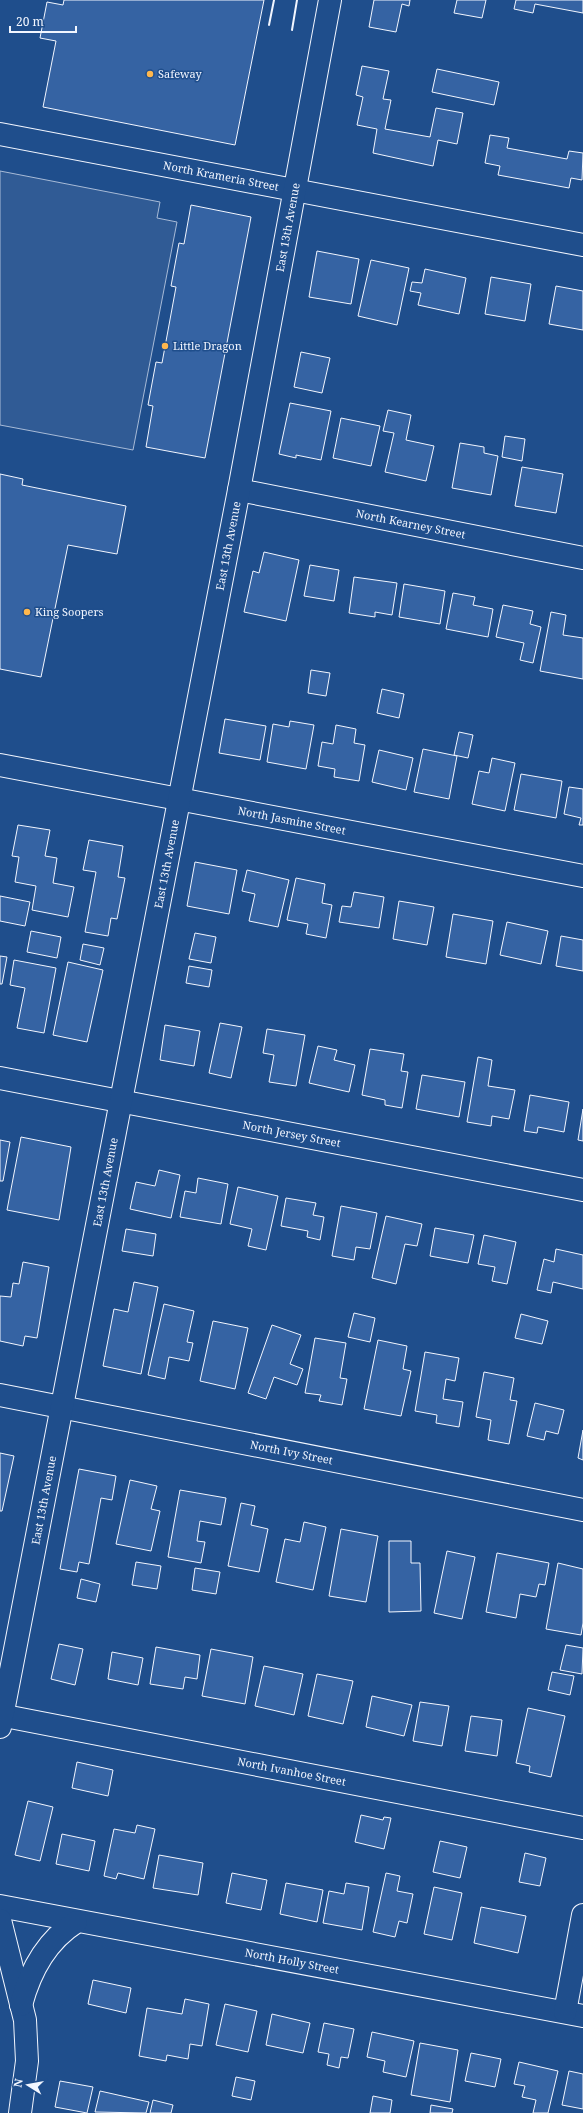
<svg xmlns="http://www.w3.org/2000/svg" width="583" height="2113" viewBox="0 0 583 2113" font-family="'Noto Serif',serif">
<style>
.built{fill:#305b95;stroke:#a8bbd7}
.building{fill:#3563a3;stroke:#f2f6ff}
.lines{fill:none;stroke-linecap:round;stroke-linejoin:round}
.minor-casing{stroke:#f2f6ff;stroke-width:24}
.major-casing{stroke:#f2f6ff;stroke-width:24}
.minor{stroke:#1f4e8c;stroke-width:22}
.major{stroke:#1f4e8c;stroke-width:22}
.wall{stroke:#f2f6ff;stroke-width:2}
.poi-dot{fill:#ffb74d;stroke:#1f4e8c;stroke-width:1.5}
.labels{text-anchor:middle;stroke-width:3;stroke-linejoin:round;paint-order:stroke}
.poi-label{font-size:11px;fill:#f2f6ff;stroke:#1f4e8c;text-anchor:start}
.street-label{font-size:11px;fill:#f2f6ff;stroke:#1f4e8c}
</style>
<rect width="100%" height="100%" fill="#1f4e8c"/>
<polygon class="built" points="0,171 160,202 157,218 177,222 133,450 0,425"/>
<g class="building">
<polygon points="64,0 264,0 235,145 43,107 56,41 40,38 47,2 63,5"/>
<polygon points="374,0 410,0 409,6 402,4 396,32 369,27"/>
<polygon points="457,0 486,0 482,18 454,13"/>
<polygon points="516,0 583,0 583,13 535,4 533,13 514,9"/>
<polygon points="362,66 389,71 383,99 391,100 385,129 430,137 436,108 463,113 457,144 438,140 433,166 373,153 377,129 357,125 363,97 356,95"/>
<polygon points="437,69 499,82 494,105 432,92"/>
<polygon points="490,135 509,138 507,148 567,159 569,151 583,153 582,180 571,178 569,188 498,175 500,166 485,163"/>
<polygon points="191,205 251,217 205,458 146,447 153,406 148,405 156,362 162,363 176,287 171,286 179,243 184,244"/>
<polygon points="317,251 359,259 351,304 309,297"/>
<polygon points="371,260 409,268 397,325 358,316"/>
<polygon points="425,269 466,278 459,314 418,305 421,293 410,291 412,282 422,283"/>
<polygon points="491,277 531,284 525,321 485,314"/>
<polygon points="556,286 583,291 583,330 549,324"/>
<polygon points="301,352 330,358 322,393 294,387"/>
<polygon points="290,403 331,411 321,460 296,455 296,458 279,454"/>
<polygon points="388,410 411,415 406,440 434,446 426,481 385,472 394,433 383,431"/>
<polygon points="341,418 380,426 371,466 333,458"/>
<polygon points="505,436 525,439 522,461 502,457"/>
<polygon points="460,443 484,447 484,453 498,456 491,495 452,488"/>
<polygon points="522,467 563,474 556,513 515,506"/>
<polygon points="0,474 23,479 22,485 126,506 117,554 68,545 41,677 0,669"/>
<polygon points="264,552 299,560 286,621 244,612 253,571 259,573"/>
<polygon points="310,565 339,570 334,601 304,596"/>
<polygon points="354,577 397,583 392,615 375,612 375,617 349,613"/>
<polygon points="404,584 445,591 440,624 399,617"/>
<polygon points="453,593 475,597 473,605 493,609 488,637 446,629"/>
<polygon points="503,605 533,611 530,624 541,627 533,663 520,660 524,643 496,637"/>
<polygon points="551,612 566,615 563,635 583,638 583,679 540,671"/>
<polygon points="311,670 330,673 326,696 308,693"/>
<polygon points="382,689 404,694 399,718 377,713"/>
<polygon points="225,719 266,726 260,760 219,753"/>
<polygon points="290,721 314,725 306,769 267,762 273,724 289,727"/>
<polygon points="336,725 356,729 354,743 365,745 359,781 334,777 335,769 318,766 322,742 333,744"/>
<polygon points="459,732 473,735 468,758 454,755"/>
<polygon points="423,749 457,756 449,799 414,792"/>
<polygon points="379,750 413,758 406,790 372,782"/>
<polygon points="492,758 515,763 505,811 472,804 479,771 489,773"/>
<polygon points="521,774 562,781 556,818 514,810"/>
<polygon points="569,787 583,789 583,825 579,825 581,818 564,814"/>
<polygon points="18,825 50,830 45,856 57,858 53,883 74,887 68,917 32,910 36,886 15,882 19,857 12,856"/>
<polygon points="89,840 123,846 118,877 125,878 117,919 111,918 108,936 85,932 96,872 83,870"/>
<polygon points="195,862 237,870 229,914 187,906"/>
<polygon points="247,870 289,880 278,927 249,921 255,894 242,891"/>
<polygon points="296,878 325,884 322,903 332,905 326,938 306,934 308,924 287,920"/>
<polygon points="354,892 384,897 379,928 339,922 342,906 351,907"/>
<polygon points="0,896 30,902 25,926 0,921"/>
<polygon points="399,901 434,907 427,945 393,939"/>
<polygon points="453,914 493,921 486,964 446,957"/>
<polygon points="507,922 548,931 541,964 500,955"/>
<polygon points="31,931 61,937 57,958 27,952"/>
<polygon points="195,933 216,937 211,963 189,959"/>
<polygon points="561,936 583,940 583,971 556,966"/>
<polygon points="83,944 104,948 100,965 80,960"/>
<polygon points="0,956 7,957 2,984 0,984"/>
<polygon points="14,960 56,968 44,1033 17,1028 25,988 10,985"/>
<polygon points="68,962 103,970 87,1042 53,1035"/>
<polygon points="189,966 212,970 209,987 186,983"/>
<polygon points="220,1023 242,1027 231,1078 209,1073"/>
<polygon points="165,1025 200,1031 194,1066 160,1060"/>
<polygon points="267,1029 305,1035 296,1086 269,1082 274,1055 263,1053"/>
<polygon points="318,1046 337,1050 334,1060 355,1065 349,1092 309,1083"/>
<polygon points="370,1049 404,1054 401,1071 408,1072 402,1108 385,1105 385,1100 362,1095"/>
<polygon points="478,1057 492,1060 488,1086 515,1090 509,1119 492,1116 491,1126 467,1122"/>
<polygon points="422,1075 465,1082 459,1117 416,1109"/>
<polygon points="530,1095 569,1102 564,1132 538,1127 537,1133 524,1131"/>
<polygon points="583,1109 583,1141 578,1140"/>
<polygon points="21,1137 71,1147 59,1220 7,1210"/>
<polygon points="0,1140 10,1142 3,1181 0,1181"/>
<polygon points="159,1170 180,1175 171,1218 130,1209 136,1182 155,1186"/>
<polygon points="198,1178 228,1184 221,1224 180,1217 185,1191 196,1193"/>
<polygon points="238,1187 278,1196 266,1250 248,1246 252,1229 230,1224"/>
<polygon points="286,1198 316,1203 313,1215 324,1217 320,1240 307,1237 308,1231 281,1226"/>
<polygon points="341,1206 377,1213 370,1249 356,1247 354,1260 332,1256"/>
<polygon points="386,1216 422,1224 417,1246 405,1244 396,1284 372,1278"/>
<polygon points="435,1228 474,1235 468,1263 430,1256"/>
<polygon points="126,1229 156,1234 153,1256 122,1251"/>
<polygon points="484,1235 516,1242 507,1284 492,1281 495,1267 478,1264"/>
<polygon points="556,1249 583,1255 583,1289 553,1282 551,1293 537,1290 544,1259 554,1262"/>
<polygon points="23,1262 49,1267 37,1338 25,1336 23,1346 0,1341 0,1296 11,1297 13,1283 19,1284"/>
<polygon points="134,1282 158,1287 141,1374 103,1366 114,1309 128,1312"/>
<polygon points="164,1304 194,1311 187,1342 193,1343 189,1361 169,1357 165,1379 148,1375"/>
<polygon points="354,1313 375,1318 370,1342 348,1337"/>
<polygon points="521,1314 548,1321 542,1344 515,1338"/>
<polygon points="213,1321 248,1328 235,1389 200,1381"/>
<polygon points="272,1325 301,1335 290,1364 303,1369 297,1385 274,1377 266,1399 248,1393"/>
<polygon points="315,1338 346,1343 340,1378 347,1379 342,1405 319,1401 321,1395 305,1393"/>
<polygon points="378,1340 407,1346 403,1369 411,1371 401,1416 364,1409"/>
<polygon points="425,1352 459,1358 455,1381 446,1379 443,1399 463,1402 459,1427 436,1423 437,1415 415,1411"/>
<polygon points="484,1372 514,1378 510,1400 517,1401 509,1444 488,1440 491,1420 476,1417"/>
<polygon points="535,1403 564,1410 558,1434 546,1431 544,1440 527,1436"/>
<polygon points="583,1430 583,1460 578,1458"/>
<polygon points="0,1453 14,1456 2,1511 0,1511"/>
<polygon points="79,1469 116,1476 112,1500 101,1498 89,1564 79,1562 77,1572 60,1569"/>
<polygon points="130,1480 157,1486 151,1509 160,1511 151,1551 116,1544"/>
<polygon points="180,1490 226,1498 221,1525 200,1521 197,1541 205,1542 201,1563 168,1557"/>
<polygon points="241,1503 255,1506 251,1525 268,1529 259,1572 228,1566"/>
<polygon points="304,1522 326,1527 313,1590 276,1582 285,1539 300,1542"/>
<polygon points="341,1529 378,1536 366,1602 329,1596"/>
<polygon points="389,1541 411,1541 411,1563 420,1563 421,1611 389,1612"/>
<polygon points="447,1551 475,1557 462,1619 434,1613"/>
<polygon points="497,1553 549,1563 545,1585 539,1584 536,1597 520,1594 516,1618 486,1612"/>
<polygon points="136,1562 161,1566 157,1589 132,1585"/>
<polygon points="558,1563 583,1569 583,1623 581,1635 546,1629"/>
<polygon points="195,1568 220,1572 216,1594 192,1590"/>
<polygon points="81,1579 100,1584 96,1602 77,1598"/>
<polygon points="59,1644 83,1649 75,1685 51,1679"/>
<polygon points="566,1645 583,1648 582,1674 560,1670"/>
<polygon points="156,1647 200,1655 197,1679 185,1677 183,1689 150,1684"/>
<polygon points="211,1649 253,1657 245,1704 202,1696"/>
<polygon points="112,1652 143,1658 138,1685 108,1679"/>
<polygon points="264,1666 303,1674 294,1715 255,1706"/>
<polygon points="552,1672 574,1676 570,1695 548,1690"/>
<polygon points="317,1674 353,1681 343,1724 308,1716"/>
<polygon points="372,1696 412,1705 404,1736 366,1727"/>
<polygon points="420,1702 449,1706 442,1746 413,1741"/>
<polygon points="528,1708 565,1716 551,1777 529,1772 530,1766 516,1763"/>
<polygon points="471,1716 502,1720 497,1756 465,1751"/>
<polygon points="77,1762 113,1770 108,1796 72,1788"/>
<polygon points="28,1801 53,1807 40,1861 15,1855"/>
<polygon points="361,1815 383,1820 384,1817 391,1818 384,1849 355,1842"/>
<polygon points="137,1825 155,1829 144,1879 118,1873 116,1879 104,1876 114,1829 135,1833"/>
<polygon points="62,1834 95,1841 89,1871 56,1864"/>
<polygon points="440,1841 467,1847 460,1878 433,1872"/>
<polygon points="525,1853 546,1858 540,1886 519,1882"/>
<polygon points="159,1855 203,1863 198,1895 153,1888"/>
<polygon points="232,1873 267,1880 261,1910 226,1903"/>
<polygon points="386,1873 400,1876 397,1891 413,1894 407,1923 399,1921 395,1937 373,1932"/>
<polygon points="286,1883 323,1890 317,1922 280,1914"/>
<polygon points="346,1883 369,1887 362,1930 323,1923 329,1891 344,1894"/>
<polygon points="434,1887 462,1893 452,1940 424,1934"/>
<polygon points="481,1907 526,1916 518,1953 474,1943"/>
<polygon points="93,1980 131,1988 126,2013 88,2004"/>
<polygon points="185,1999 209,2004 202,2046 190,2044 188,2059 167,2055 166,2061 139,2056 147,2008 182,2014"/>
<polygon points="225,2004 257,2011 248,2052 216,2045"/>
<polygon points="272,2014 310,2023 303,2053 266,2045"/>
<polygon points="324,2023 354,2029 348,2058 341,2057 339,2068 327,2065 329,2054 318,2052"/>
<polygon points="372,2032 414,2041 406,2077 383,2072 385,2061 367,2057"/>
<polygon points="420,2043 458,2050 450,2102 411,2095"/>
<polygon points="471,2053 501,2059 495,2087 465,2081"/>
<polygon points="519,2062 558,2071 548,2113 533,2113 536,2100 522,2097 525,2086 514,2084"/>
<polygon points="569,2071 583,2074 583,2109 562,2105"/>
<polygon points="236,2077 255,2081 251,2100 232,2096"/>
<polygon points="60,2081 93,2087 87,2113 55,2107"/>
<polygon points="100,2091 149,2102 146,2113 95,2112"/>
<polygon points="373,2096 392,2100 390,2113 370,2113"/>
<polygon points="153,2100 173,2105 171,2113 150,2113"/>
<polygon points="431,2105 453,2109 452,2113 430,2113"/>
</g>
<g class="lines">
<g class="minor-casing">
<g id="minor">
<path id="s1" d="M0,134L583,245"/>
<path id="s2" d="M239,490L583,558"/>
<path id="s3" d="M0,765L583,876"/>
<path id="s4" d="M0,1078L583,1190"/>
<path id="s5" d="M0,1395L583,1510"/>
<path id="s6" d="M0,1715L583,1828"/>
<path id="s7" d="M0,1906L583,2016"/>
<polyline points="565,2012 583,1915"/>
</g>
</g>
<g class="major-casing">
<g id="major">
<path id="s8" d="M0,1727L239,490L330,0"/>
<polyline points="0,1920 25,2020 27,2061 20,2113"/>
<path d="M21,2005C30,1971 46,1941 76,1922"/>
</g>
</g>
<use href="#minor" class="minor"/>
<use href="#major" class="major"/>
<g class="wall">
<polyline points="269,25 274,0"/>
<polyline points="292,30 297,0"/>
</g>
</g>
<g class="poi-dot">
<circle cx="150" cy="74" r="4"/>
<circle cx="165" cy="346" r="4"/>
<circle cx="27" cy="612" r="4"/>
</g>
<g class="labels">
<g class="poi-label">
<text x="158" y="78">Safeway</text>
<text x="173" y="350">Little Dragon</text>
<text x="35" y="616">King Soopers</text>
</g>
<g class="street-label">
<text dy="4" stroke="none"><textPath href="#s1" startOffset="225">North Krameria Street</textPath></text>
<text dy="4" stroke="none"><textPath href="#s8" startOffset="1527">East 13th Avenue</textPath></text>
<text dy="4" stroke="none"><textPath href="#s2" startOffset="175">North Kearney Street</textPath></text>
<text dy="4" stroke="none"><textPath href="#s8" startOffset="1203">East 13th Avenue</textPath></text>
<text dy="4" stroke="none"><textPath href="#s3" startOffset="297">North Jasmine Street</textPath></text>
<text dy="4" stroke="none"><textPath href="#s8" startOffset="879">East 13th Avenue</textPath></text>
<text dy="4" stroke="none"><textPath href="#s4" startOffset="297">North Jersey Street</textPath></text>
<text dy="4" stroke="none"><textPath href="#s8" startOffset="555">East 13th Avenue</textPath></text>
<text dy="4" stroke="none"><textPath href="#s5" startOffset="297">North Ivy Street</textPath></text>
<text dy="4" stroke="none"><textPath href="#s8" startOffset="231">East 13th Avenue</textPath></text>
<text dy="4" stroke="none"><textPath href="#s6" startOffset="297">North Ivanhoe Street</textPath></text>
<text dy="4" stroke="none"><textPath href="#s7" startOffset="297">North Holly Street</textPath></text>
</g>
</g>
<g transform="translate(28 2085) rotate(281)" stroke="#1f4e8c" stroke-width="3" paint-order="stroke">
<path d="M0-3L7 15L0 10L-7 15Z" fill="#f2f6ff"/>
<text y="-6" font-size="11" font-weight="bold" text-anchor="middle" fill="#f2f6ff">N</text>
</g>
<path d="M10 26v6h66v-6" fill="none" stroke="#f2f6ff" stroke-width="2"/>
<text x="16" y="26" font-size="12" fill="#f2f6ff" stroke="#1f4e8c" stroke-width="3" paint-order="stroke">20 m</text>
</svg>
